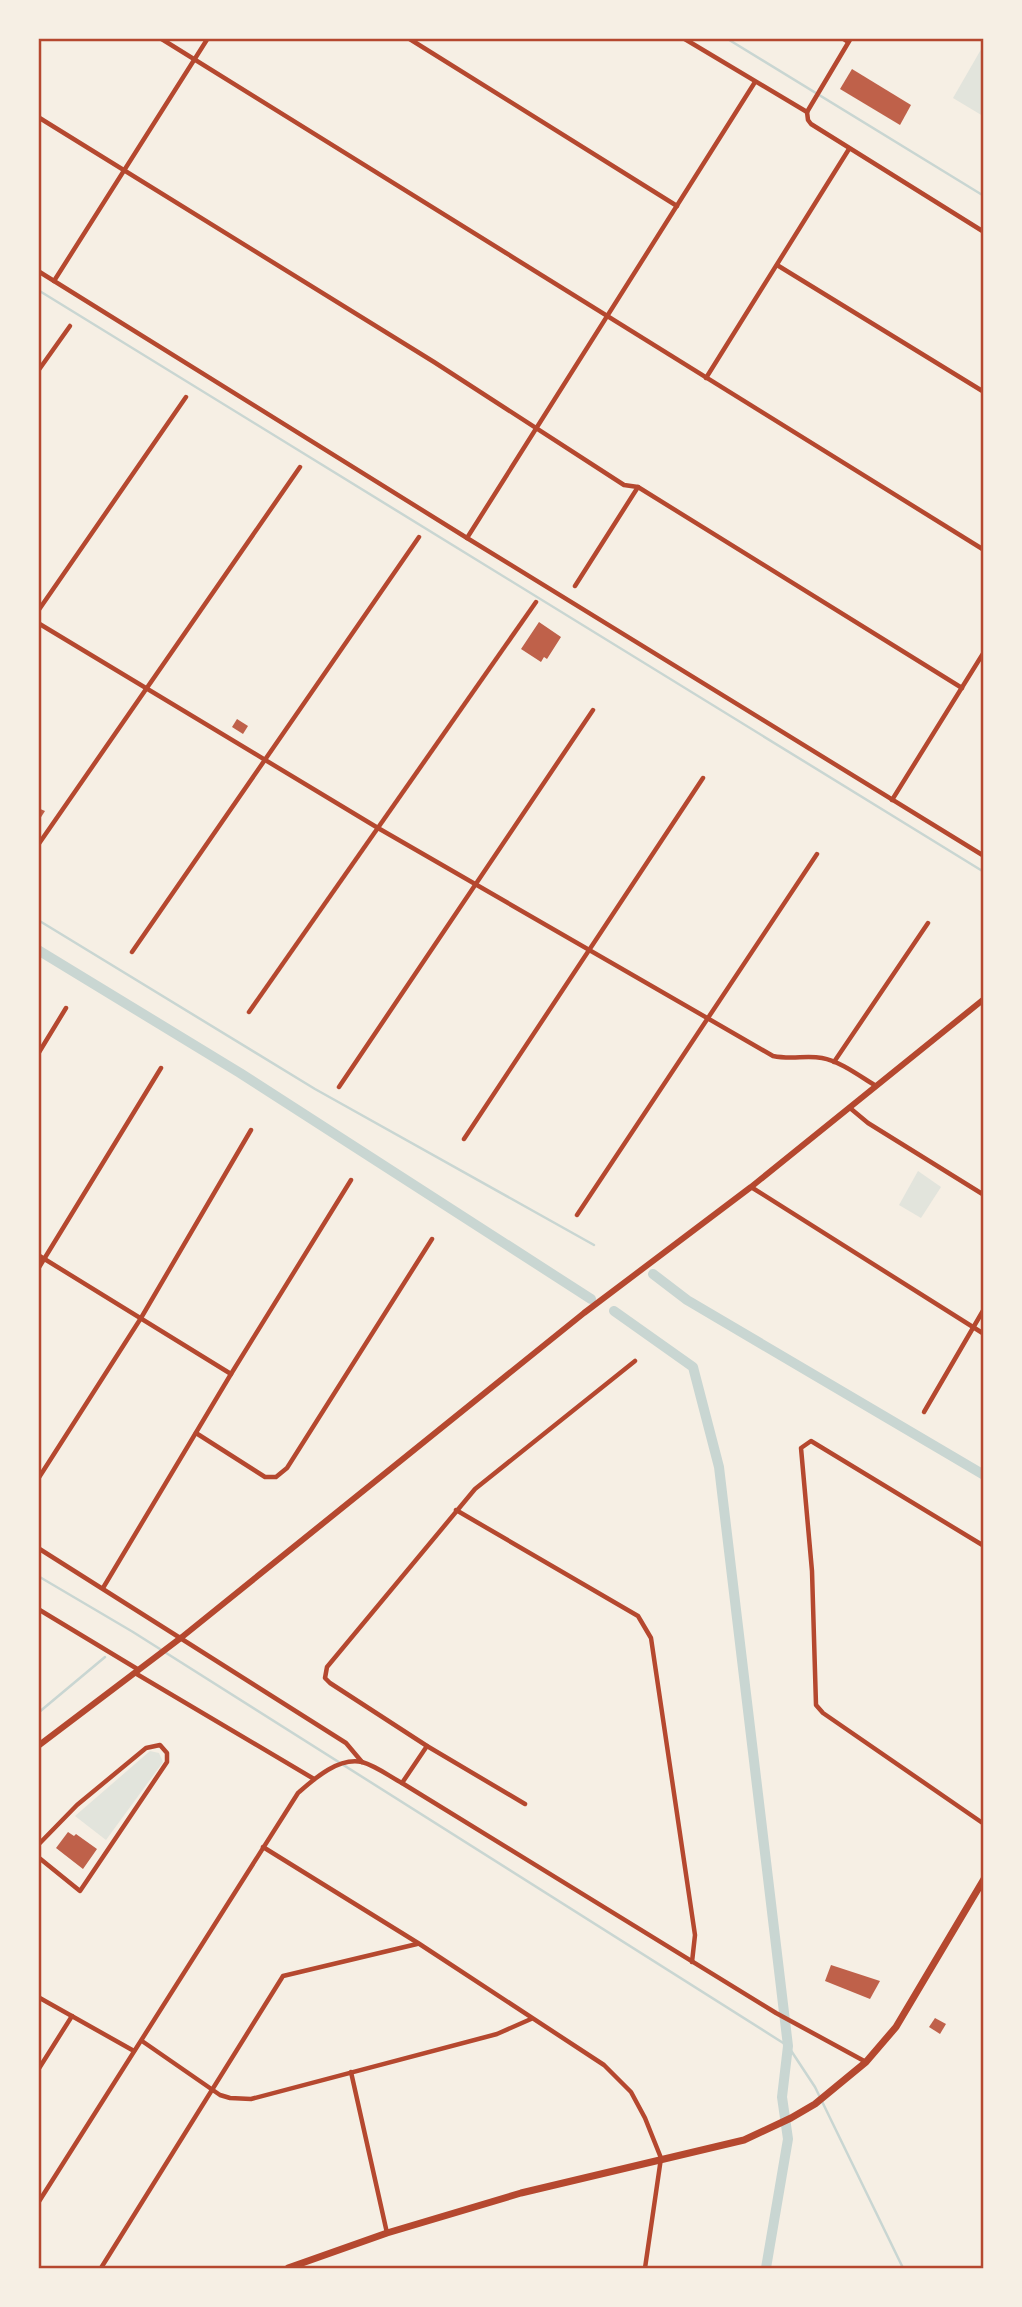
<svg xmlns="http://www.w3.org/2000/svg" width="1022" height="2307" viewBox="0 0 1022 2307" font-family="Spectral,serif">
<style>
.green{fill:#e2e4dc}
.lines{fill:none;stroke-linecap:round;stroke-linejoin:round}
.stream{stroke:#c9d6d2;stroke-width:2.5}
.canal{stroke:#c9d6d2;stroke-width:10}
.building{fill:#bf614a}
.minor{stroke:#b5482f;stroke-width:4.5}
.secondary{stroke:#b5482f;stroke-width:6}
.primary{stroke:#b5482f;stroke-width:7}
.neatline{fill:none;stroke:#b5482f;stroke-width:2.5}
</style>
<rect width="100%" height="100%" fill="#f6efe4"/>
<g class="green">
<polygon points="983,46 983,116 953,98"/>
<polygon points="918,1171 941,1187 921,1218 899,1205"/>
<polygon points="150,1751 159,1753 163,1762 106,1840 75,1816"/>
</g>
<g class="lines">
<g class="stream">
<polyline points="726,38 984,196"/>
<polyline points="38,290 984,872"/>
<polyline points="38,920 315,1089 594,1245"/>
<polyline points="38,1576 133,1632 788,2046 815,2087 903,2268"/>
<polyline points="38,1713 105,1657"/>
</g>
<g class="canal">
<polyline points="38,950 240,1073 591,1299"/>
<polyline points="653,1274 687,1300 984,1475"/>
<polyline points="614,1311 693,1367 719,1467 788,2046 782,2097 788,2139 766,2268"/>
</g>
</g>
<g class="building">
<polygon points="852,69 911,105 900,125 840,89"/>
<polygon points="539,622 561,637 547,659 544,657 541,662 521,649"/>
<polygon points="237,719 248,726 243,734 232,727"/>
<polygon points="38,808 45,811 38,822"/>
<polygon points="68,1832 74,1836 76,1834 97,1849 83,1869 56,1848"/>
<polygon points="831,1965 880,1981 870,1999 825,1981"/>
<polygon points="935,2018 946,2024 940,2034 929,2027"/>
</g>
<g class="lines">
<g class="minor">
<polyline points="160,38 984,550"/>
<polyline points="408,38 677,206"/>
<polyline points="683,38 807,112"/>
<polyline points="842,38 848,42"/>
<polyline points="807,112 808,120 811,124 984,232"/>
<polyline points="807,112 851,38"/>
<polyline points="38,117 434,362 624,485 638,487 962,688"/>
<polyline points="777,265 984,392"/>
<polyline points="38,271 467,538 984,856"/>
<polyline points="54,281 208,38"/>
<polyline points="38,371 70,326"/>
<polyline points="706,378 849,149"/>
<polyline points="467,538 755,82"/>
<polyline points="575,586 638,487"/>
<polyline points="38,611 186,397"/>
<path d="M38,623L378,828L773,1056C792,1060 805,1055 822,1058C840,1061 861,1077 876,1086"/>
<polyline points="892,800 984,652"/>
<polyline points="38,845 300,467"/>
<polyline points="132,952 419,537"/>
<polyline points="249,1012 536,602"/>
<polyline points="38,1054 66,1008"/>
<polyline points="834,1062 928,923"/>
<polyline points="339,1087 593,710"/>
<polyline points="850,1108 868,1123 984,1195"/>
<polyline points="464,1139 703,778"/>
<polyline points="751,1187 984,1334"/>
<polyline points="577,1215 817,854"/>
<polyline points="38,1255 231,1374"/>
<polyline points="38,1269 161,1068"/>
<polyline points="924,1412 984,1309"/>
<polyline points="196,1433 265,1477 276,1477 287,1468 432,1239"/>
<polyline points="38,1479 141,1318 251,1130"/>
<polyline points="456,1510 638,1616 651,1638 695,1935 692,1962"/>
<polyline points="984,1546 811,1441 801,1448 812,1571 816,1705 823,1713 984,1824"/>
<polyline points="38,1548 346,1743 362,1762"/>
<polyline points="103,1588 231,1374 351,1180"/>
<polyline points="38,1609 139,1670"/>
<polyline points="135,1673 314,1779"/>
<polyline points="427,1746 525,1804"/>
<polyline points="402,1783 427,1746 330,1683 325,1678 327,1667 475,1489 635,1361"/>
<polyline points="38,1845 77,1805 146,1748 160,1745 167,1753 167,1762 80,1891 38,1857"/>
<polyline points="263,1847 418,1943 604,2065 631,2092 645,2118 661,2158 645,2268"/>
<polyline points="38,1997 134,2051"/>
<polyline points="142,2041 220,2095 230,2098 251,2099 497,2034 531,2019"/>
<polyline points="38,2070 72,2016"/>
<polyline points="351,2072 387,2233"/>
<path d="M38,2203L298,1793C314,1779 338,1757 362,1762C376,1766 389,1776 402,1783L776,2013L866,2062"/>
<polyline points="101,2268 283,1976 417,1944"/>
</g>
<polyline class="secondary" points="38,1746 182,1637 584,1313 751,1187 984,999"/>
<polyline class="primary" points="288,2268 387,2233 521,2193 744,2140 791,2118 815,2104 866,2062 896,2027 984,1879"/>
</g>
<rect width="1022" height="2307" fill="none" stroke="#f6efe4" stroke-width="80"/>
<rect x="40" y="40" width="942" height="2227" class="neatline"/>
</svg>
